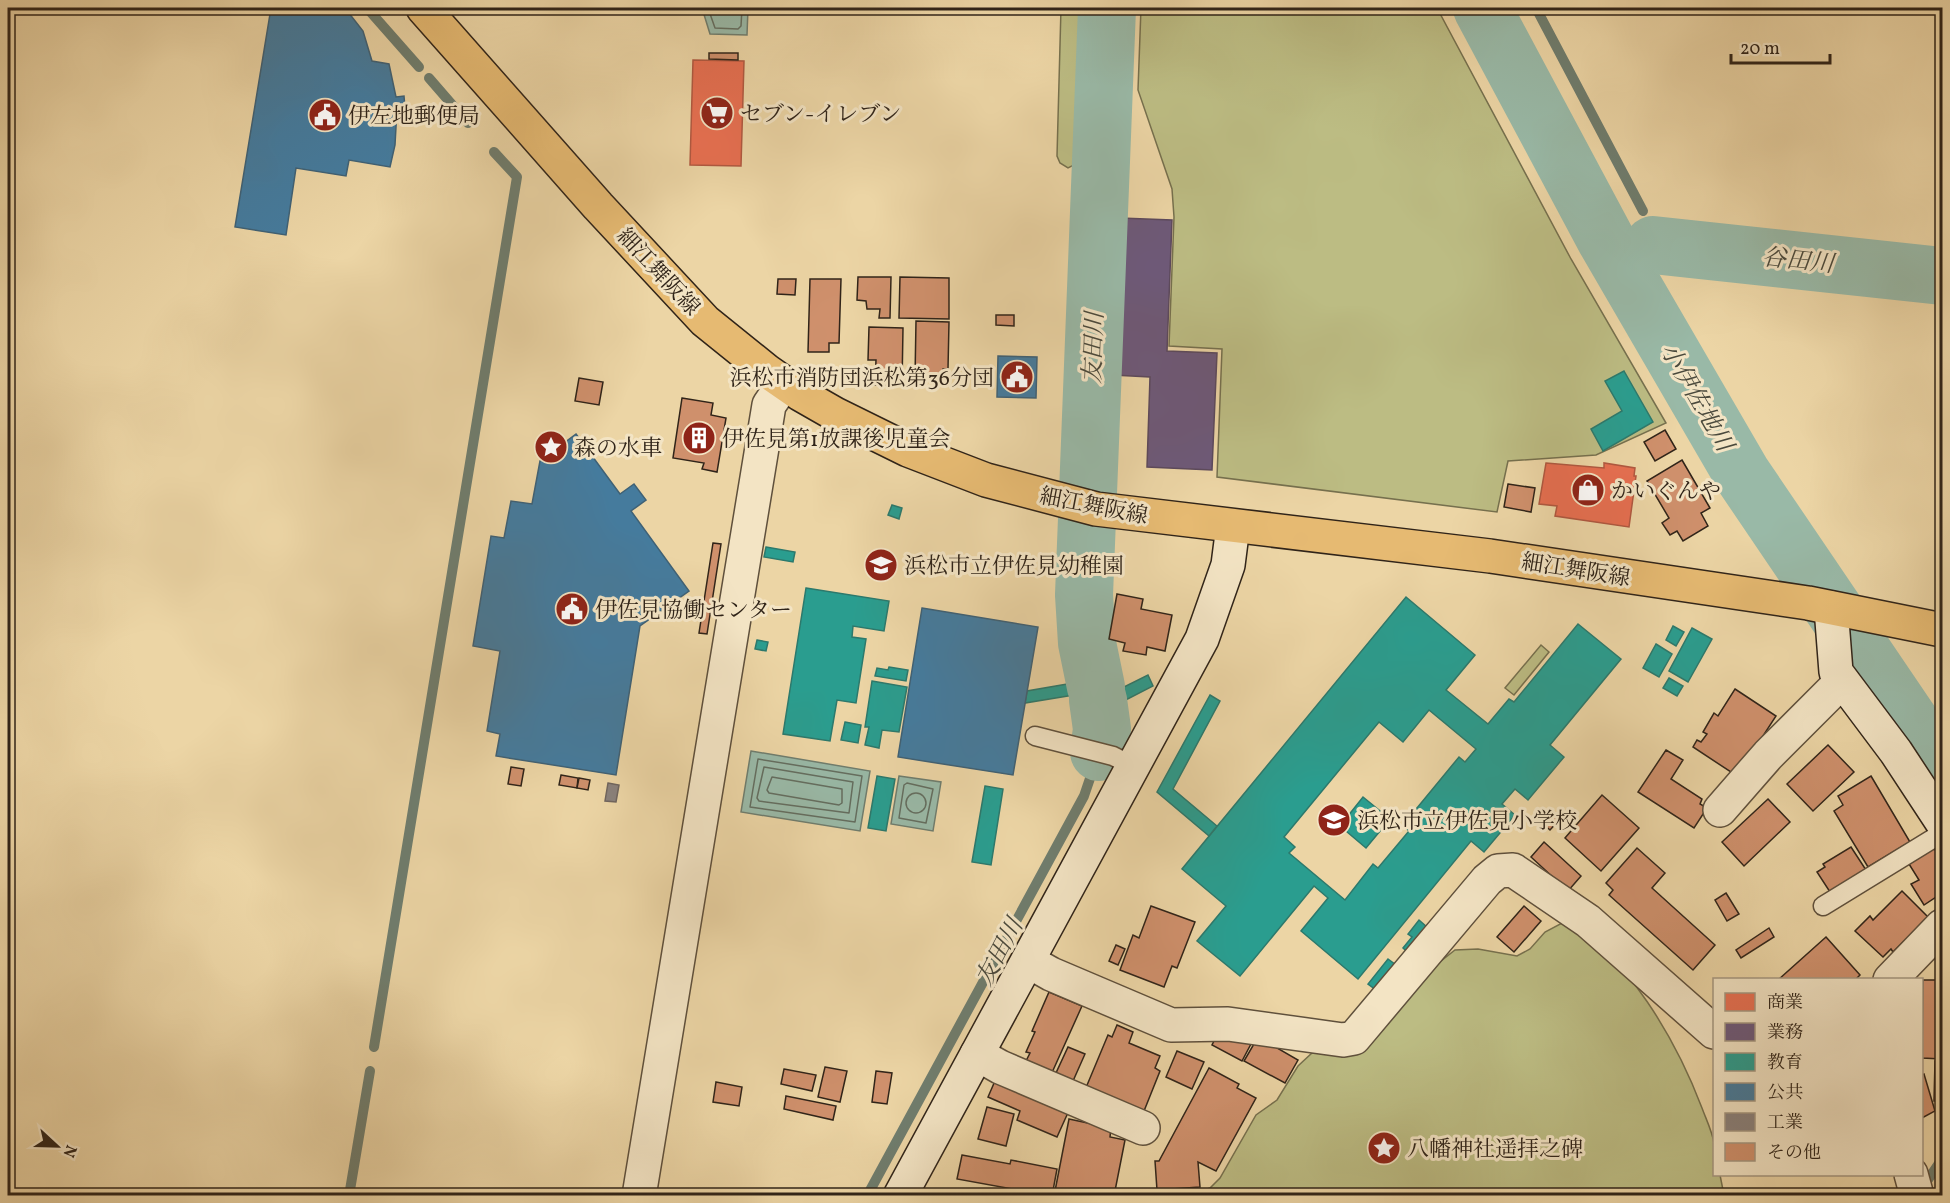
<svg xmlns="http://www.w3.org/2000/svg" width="1950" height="1203" viewBox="0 0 1950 1203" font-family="Vollkorn,'Noto Serif JP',serif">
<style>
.green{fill:#bcbc83;stroke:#76704e;stroke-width:1.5}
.water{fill:#99b9a7;stroke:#6f7d6e;stroke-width:1.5}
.shops{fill:#e76f51;stroke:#b05840;stroke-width:1.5}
.offices{fill:#6d597a;stroke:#5b495d;stroke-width:1.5}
.schools{fill:#2a9d8f;stroke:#2c796c;stroke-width:1.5;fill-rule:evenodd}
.public{fill:#457b9d;stroke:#3f6175;stroke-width:1.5}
.industry{fill:#8a817c;stroke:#6f655e;stroke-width:1.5}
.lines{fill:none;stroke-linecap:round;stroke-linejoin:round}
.shore{stroke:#646e60;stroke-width:1.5}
.stream{stroke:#6f7d6e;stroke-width:10}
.river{stroke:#99b9a7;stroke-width:58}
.building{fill:#cf906c;stroke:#302419;stroke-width:1.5}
.lane-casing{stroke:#5f503c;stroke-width:21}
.street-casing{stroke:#5f503c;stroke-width:36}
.secondary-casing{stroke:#302419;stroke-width:36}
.primary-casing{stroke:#302419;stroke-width:36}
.lane{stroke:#f3e4c4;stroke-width:18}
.street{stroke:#f3e4c4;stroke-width:33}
.secondary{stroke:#f3e4c4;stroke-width:33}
.primary{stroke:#e6ba72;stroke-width:33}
.labels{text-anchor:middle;stroke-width:6;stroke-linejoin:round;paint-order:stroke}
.poi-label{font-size:22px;fill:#302419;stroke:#f3e4c4;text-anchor:start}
.street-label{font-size:22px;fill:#302419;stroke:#f3e4c4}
.water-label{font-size:24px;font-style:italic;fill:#4a493c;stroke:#f3e4c4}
</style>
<rect width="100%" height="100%" fill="#ecd5a5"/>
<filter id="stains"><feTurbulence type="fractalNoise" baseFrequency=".00333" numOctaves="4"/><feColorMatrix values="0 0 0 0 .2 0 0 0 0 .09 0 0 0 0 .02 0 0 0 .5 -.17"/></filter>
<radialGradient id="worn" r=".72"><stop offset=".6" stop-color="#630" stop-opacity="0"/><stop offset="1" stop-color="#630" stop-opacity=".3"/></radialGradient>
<g class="green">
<polygon points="1061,8 1083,8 1080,155 1076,164 1068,168 1060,163 1057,156"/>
<polygon points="1141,8 1437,8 1571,259 1666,423 1596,455 1508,461 1497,512 1217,477 1222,349 1169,346 1174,217 1172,189 1138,90"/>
<polygon points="1541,645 1549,652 1514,695 1505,688"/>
<path d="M1562,923C1627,950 1678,1045 1702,1108C1706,1119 1712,1131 1714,1143C1716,1153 1714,1164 1714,1174L1720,1175L1724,1195L1161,1196L1195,1193L1210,1188L1220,1178L1256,1115L1277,1100L1298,1066L1312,1053L1328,1050L1455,950L1478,949L1517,956L1530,949L1545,932Z"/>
</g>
<g class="water">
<polygon points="702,8 748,8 747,35 710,34"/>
<polygon points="751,751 870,771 860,831 741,812"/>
<polygon points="899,776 941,782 933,831 891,824"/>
</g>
<g class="shops">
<polygon points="693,60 744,61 741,166 690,165"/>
<polygon points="1546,463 1604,468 1604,463 1635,468 1634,476 1636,476 1629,527 1555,516 1557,506 1539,504"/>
</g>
<polygon class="offices" points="1120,218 1172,220 1167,351 1217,353 1212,470 1147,467 1150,377 1113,375 1113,359 1119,359 1121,295 1117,295"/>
<g class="schools">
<polygon points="1624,371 1653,422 1603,451 1591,429 1622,411 1605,381"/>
<polygon points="892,505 902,508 899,519 888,515"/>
<polygon points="766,547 795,552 793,562 764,557"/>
<polygon points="806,588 889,601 884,631 853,626 852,637 866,639 856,703 837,700 830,741 783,734"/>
<path d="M1406,597L1475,655L1446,690L1488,724L1509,699L1514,702L1578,624L1621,659L1550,745L1564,757L1528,800L1515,789L1502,804L1515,815L1484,852L1471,841L1358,979L1301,931L1328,898L1314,886L1240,976L1197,941L1226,906L1182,869ZM1429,710L1476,749L1465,762L1459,757L1403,825L1409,831L1378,868L1373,864L1345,900L1289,853L1295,847L1284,837L1379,722L1403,742Z"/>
<polygon points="1673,626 1684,632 1676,646 1666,640"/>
<polygon points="1692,628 1712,639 1688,682 1669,671"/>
<polygon points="757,640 768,642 766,651 755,649"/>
<polygon points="1656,644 1672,654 1659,677 1643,668"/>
<polygon points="889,667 908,670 906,681 875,676 877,668 888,670"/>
<polygon points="1148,675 1153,686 1118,704 1074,695 1025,703 1027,691 1073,683 1116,691"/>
<polygon points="1669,678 1683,686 1677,696 1663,688"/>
<polygon points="872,681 907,687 899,732 882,730 879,748 865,745 869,727 865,727"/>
<polygon points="1210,695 1220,701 1173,789 1217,826 1209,836 1157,792"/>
<polygon points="845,722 861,725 858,743 841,740"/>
<polygon points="877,776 895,779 886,831 868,828"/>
<polygon points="985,786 1003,789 991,865 972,862"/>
<polygon points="1363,797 1390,819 1366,848 1340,826"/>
<polygon points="1419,920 1427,927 1407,952 1403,948 1412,937 1408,934"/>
<polygon points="1388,959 1396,965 1376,990 1368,984"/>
</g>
<g class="public">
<polygon points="271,8 345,8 363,31 372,61 389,64 396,97 404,96 405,108 397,109 395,145 390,167 349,160 346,176 296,168 286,235 235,227"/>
<polygon points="998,356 1037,357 1036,398 997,397"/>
<polygon points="576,434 620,494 634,484 646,500 631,511 689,591 640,626 616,775 496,756 500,734 487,731 500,651 473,646 491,536 504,538 511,501 532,504 540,461"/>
<polygon points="922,608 1038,627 1013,775 898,757"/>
</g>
<polygon class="industry" points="608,783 619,785 616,802 605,801"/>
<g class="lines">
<g class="shore">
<polyline points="708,8 715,28 738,29 741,26 742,8"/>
<polygon points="758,759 862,776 855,822 750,807"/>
<polygon points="764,767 853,782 849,813 759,801 757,798"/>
<polygon points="772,777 842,789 842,803 839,805 769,793 767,790"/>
<polygon points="907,783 933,789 926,823 899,818 904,785"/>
<circle cx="916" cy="803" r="10"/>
</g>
<g class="stream">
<polyline points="367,8 419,67"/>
<polyline points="1536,8 1643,211"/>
<polyline points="429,78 468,123"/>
<polyline points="374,1047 517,177 494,152"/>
<polyline points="1926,1189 1925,1184 1942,1159"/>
<polyline points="349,1196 370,1071"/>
<polyline points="867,1196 1084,796 1099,752"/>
</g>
<g class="river">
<polyline points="1482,8 1606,240 1742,474 1942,769"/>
<polyline points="1653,245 1942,276"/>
<polyline points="1096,687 1087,643 1084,595 1107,8"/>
<polyline points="1098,700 1102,729 1099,752"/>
</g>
</g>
<g class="building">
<polygon points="709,53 738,53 738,60 709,59"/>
<polygon points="858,277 891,277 890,318 879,318 880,309 867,309 866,301 857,300"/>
<polygon points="900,277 949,278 949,319 899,318"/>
<polygon points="778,279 796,279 795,295 777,294"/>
<polygon points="810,279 841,279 839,343 829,343 829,352 808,352"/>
<polygon points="996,315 1014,315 1014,326 996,325"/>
<polygon points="916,321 949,322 948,369 943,369 942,378 915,378"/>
<polygon points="869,327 903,328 902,385 875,385 876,360 868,360"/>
<polygon points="579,378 603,382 599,405 575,401"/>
<polygon points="682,398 713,403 711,415 726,418 717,472 702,469 704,463 673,458"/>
<polygon points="1665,430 1676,449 1655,461 1644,442"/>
<polygon points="1682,460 1710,508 1701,513 1708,526 1683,541 1677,531 1670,535 1662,523 1669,518 1647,481"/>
<polygon points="1508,484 1535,488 1531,512 1504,507"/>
<polygon points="713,543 721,544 707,634 699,633"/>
<polygon points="1117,594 1143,599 1141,609 1172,615 1165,651 1147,647 1146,655 1123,651 1125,643 1109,639"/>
<polygon points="1735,689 1776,716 1737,776 1693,747 1697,740 1701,742 1707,734 1703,732 1714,713 1718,716"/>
<polygon points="1828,745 1854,772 1813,811 1787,784"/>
<polygon points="1666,750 1683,760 1671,779 1702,799 1700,804 1707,808 1694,828 1638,792"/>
<polygon points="511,767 524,769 521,786 508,784"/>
<polygon points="561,775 578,778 577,788 559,785"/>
<polygon points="1871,776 1910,842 1868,867 1834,811 1843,805 1838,796"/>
<polygon points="579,778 590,780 588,790 577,788"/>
<polygon points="1602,795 1639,828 1601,871 1565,838"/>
<polygon points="1768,799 1790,822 1744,866 1722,842"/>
<polygon points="1550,810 1560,819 1550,830 1540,821"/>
<polygon points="1544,842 1581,876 1568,891 1531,857"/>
<polygon points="1851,847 1866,870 1830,892 1817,872 1825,867 1823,864"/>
<polygon points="1637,848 1665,873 1652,888 1715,945 1693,970 1609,895 1613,890 1606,883"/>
<polygon points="1934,848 1942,862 1942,893 1924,905 1911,884 1919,880 1909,864"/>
<polygon points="1902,891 1928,917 1893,952 1891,949 1883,957 1855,931 1870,916 1873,920"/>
<polygon points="1726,893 1739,914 1727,921 1715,900"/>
<polygon points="1151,906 1195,922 1177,968 1172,966 1164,987 1120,970 1133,935 1139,938"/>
<polygon points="1524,906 1541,921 1514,952 1497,937"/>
<polygon points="1769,928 1774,937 1741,958 1736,950"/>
<polygon points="1826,937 1860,975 1855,980 1778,980"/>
<polygon points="1116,945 1125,949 1118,965 1109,961"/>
<polygon points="1923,980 1942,980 1942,1059 1922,1058"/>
<polygon points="1049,992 1082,1006 1050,1077 1024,1065 1030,1053 1026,1052 1035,1032 1032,1031"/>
<polygon points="1117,1025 1133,1032 1129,1043 1160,1056 1155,1068 1160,1071 1144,1111 1085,1090 1108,1035 1112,1037"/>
<polygon points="1218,1033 1252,1042 1242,1061 1212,1045"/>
<polygon points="1258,1037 1298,1060 1285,1083 1244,1061"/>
<polygon points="1068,1047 1085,1054 1073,1081 1056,1073"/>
<polygon points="1177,1051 1204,1062 1192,1089 1166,1077"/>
<polygon points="1935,1061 1942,1061 1942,1101 1934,1101"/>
<polygon points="825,1067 847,1071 840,1102 818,1097"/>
<polygon points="1209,1068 1239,1084 1237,1088 1256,1098 1216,1171 1198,1162 1200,1187 1157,1190 1155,1161 1159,1161"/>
<polygon points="784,1069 816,1075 812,1091 781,1084"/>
<polygon points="876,1071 892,1073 887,1104 872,1102"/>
<polygon points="998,1074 1071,1106 1057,1137 1017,1120 1020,1111 988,1097"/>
<polygon points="1924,1074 1935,1111 1922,1118 1922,1075"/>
<polygon points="716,1082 742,1087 739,1106 713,1102"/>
<polygon points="786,1096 836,1106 833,1120 784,1109"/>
<polygon points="987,1107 1014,1114 1006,1146 978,1139"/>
<polygon points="1069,1119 1111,1128 1110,1137 1125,1140 1114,1196 1080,1196 1055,1191"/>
<polygon points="962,1155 1010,1164 1011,1160 1057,1169 1052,1196 957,1179"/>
</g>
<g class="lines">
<g class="lane-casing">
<g id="lane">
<polyline points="1035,736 1113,756 1133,766"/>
<polyline points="1823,906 1942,833"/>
</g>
</g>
<g class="street-casing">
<g id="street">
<polyline points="1720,810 1768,755 1842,681"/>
<polyline points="1028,961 1051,974 1171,1025 1228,1024 1343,1040 1354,1038 1487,880 1498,871 1513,870 1588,921 1714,1032"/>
<polyline points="1890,980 1942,926"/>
<polyline points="977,1054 1000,1067 1143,1128"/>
<polyline points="1911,1174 1917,1196"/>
<polyline points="639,1196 769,405 784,383"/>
</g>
</g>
<g class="secondary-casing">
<g id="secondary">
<polyline points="1831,608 1836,672 1896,752 1942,822"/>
<polyline points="900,1196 1202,639 1228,565 1233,526"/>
</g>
</g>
<g class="primary-casing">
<polyline id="primary" points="423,8 598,206 705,321 767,371 800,394 835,414 908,450 986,480 1096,509 1490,556 1808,603 1942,630"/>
</g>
<use href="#lane" class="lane"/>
<use href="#street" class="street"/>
<use href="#secondary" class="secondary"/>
<use href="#primary" class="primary"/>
</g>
<defs>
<g id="supermarket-disc" transform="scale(1.725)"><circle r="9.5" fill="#8f2418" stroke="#f3e4c4"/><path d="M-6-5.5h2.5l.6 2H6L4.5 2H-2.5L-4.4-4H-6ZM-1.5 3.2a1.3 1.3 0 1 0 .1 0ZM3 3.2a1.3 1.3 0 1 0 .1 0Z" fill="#fff"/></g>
<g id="civic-disc" transform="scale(1.725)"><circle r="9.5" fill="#8f2418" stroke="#f3e4c4"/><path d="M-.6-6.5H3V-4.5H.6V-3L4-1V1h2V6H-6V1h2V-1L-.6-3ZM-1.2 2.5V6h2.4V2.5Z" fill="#fff"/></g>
<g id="building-disc" transform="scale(1.725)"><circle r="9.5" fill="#8f2418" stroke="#f3e4c4"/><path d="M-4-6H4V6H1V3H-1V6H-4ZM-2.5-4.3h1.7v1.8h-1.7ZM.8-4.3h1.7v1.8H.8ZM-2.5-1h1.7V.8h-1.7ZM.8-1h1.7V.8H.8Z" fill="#fff"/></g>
<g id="sight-disc" transform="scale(1.725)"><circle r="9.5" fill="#8f2418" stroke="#f3e4c4"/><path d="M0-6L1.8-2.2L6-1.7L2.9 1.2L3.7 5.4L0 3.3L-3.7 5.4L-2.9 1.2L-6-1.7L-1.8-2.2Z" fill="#fff"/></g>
<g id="shop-disc" transform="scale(1.725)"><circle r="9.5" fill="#8f2418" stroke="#f3e4c4"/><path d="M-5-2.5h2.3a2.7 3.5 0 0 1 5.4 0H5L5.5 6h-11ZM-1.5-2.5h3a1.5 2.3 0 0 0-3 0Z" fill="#fff"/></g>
<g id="school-disc" transform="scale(1.725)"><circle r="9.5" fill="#8f2418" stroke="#f3e4c4"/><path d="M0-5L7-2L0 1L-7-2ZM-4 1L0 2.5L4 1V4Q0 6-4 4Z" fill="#fff"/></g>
</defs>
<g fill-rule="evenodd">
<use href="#supermarket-disc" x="717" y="113"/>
<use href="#civic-disc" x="325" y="115"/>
<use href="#civic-disc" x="1017" y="377"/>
<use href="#building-disc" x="699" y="438"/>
<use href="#sight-disc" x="551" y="447"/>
<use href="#shop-disc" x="1588" y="490"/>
<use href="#school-disc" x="881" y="565"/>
<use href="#civic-disc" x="572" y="609"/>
<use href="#school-disc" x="1334" y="820"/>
<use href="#sight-disc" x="1384" y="1148"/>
</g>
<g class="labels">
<g class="poi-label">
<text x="740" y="121">セブン-イレブン</text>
<text x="348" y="123">伊左地郵便局</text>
<text x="994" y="385" text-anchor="end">浜松市消防団浜松第36分団</text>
<text x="722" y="446">伊佐見第1放課後児童会</text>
<text x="574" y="455">森の水車</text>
<text x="1611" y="498">かいぐんや</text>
<text x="904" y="573">浜松市立伊佐見幼稚園</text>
<text x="595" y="617">伊佐見協働センター</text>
<text x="1357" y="828">浜松市立伊佐見小学校</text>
<text x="1407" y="1156">八幡神社遥拝之碑</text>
</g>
<g class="street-label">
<text transform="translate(659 271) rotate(47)" y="8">細江舞阪線</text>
<text transform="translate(1094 505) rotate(11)" y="8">細江舞阪線</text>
<text transform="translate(1576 569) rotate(9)" y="8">細江舞阪線</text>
</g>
<g class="water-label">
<text transform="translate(1798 260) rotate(6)" y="8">谷田川</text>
<text transform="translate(1093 348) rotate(-88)" y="8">友田川</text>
<text transform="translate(1697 397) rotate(60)" y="8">小伊佐地川</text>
<text transform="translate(999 952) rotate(-62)" y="8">友田川</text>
</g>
</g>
<rect width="1950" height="1203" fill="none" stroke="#ecd5a5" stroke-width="30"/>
<rect x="9" y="9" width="1932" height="1185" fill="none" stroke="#302419" stroke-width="3"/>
<rect x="15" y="15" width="1920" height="1173" fill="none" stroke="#302419" stroke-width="1.5"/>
<rect x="1713" y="978" width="210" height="198" fill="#f3e4c4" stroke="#a59780" stroke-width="1.5"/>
<rect x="1725" y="993" width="30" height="18" fill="#e76f51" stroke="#a59780" stroke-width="1.5"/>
<text x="1767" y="1008" font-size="18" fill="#302419">商業</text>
<rect x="1725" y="1023" width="30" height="18" fill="#6d597a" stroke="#a59780" stroke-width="1.5"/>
<text x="1767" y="1038" font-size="18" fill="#302419">業務</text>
<rect x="1725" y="1053" width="30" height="18" fill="#2a9d8f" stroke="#a59780" stroke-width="1.5"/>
<text x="1767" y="1068" font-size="18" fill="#302419">教育</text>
<rect x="1725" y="1083" width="30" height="18" fill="#457b9d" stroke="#a59780" stroke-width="1.5"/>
<text x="1767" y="1098" font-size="18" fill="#302419">公共</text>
<rect x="1725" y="1113" width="30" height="18" fill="#8a817c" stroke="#a59780" stroke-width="1.5"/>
<text x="1767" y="1128" font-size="18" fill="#302419">工業</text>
<rect x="1725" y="1143" width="30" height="18" fill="#cf906c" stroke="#a59780" stroke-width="1.5"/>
<text x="1767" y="1158" font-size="18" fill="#302419">その他</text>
<g transform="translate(57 1146) rotate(112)" stroke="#f3e4c4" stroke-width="4.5" paint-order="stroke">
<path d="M0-4.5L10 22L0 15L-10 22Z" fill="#302419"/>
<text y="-9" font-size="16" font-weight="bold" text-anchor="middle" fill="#302419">N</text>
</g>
<path d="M1731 54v9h99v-9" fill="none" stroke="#302419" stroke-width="3"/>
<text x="1740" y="54" font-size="18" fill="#302419" stroke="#f3e4c4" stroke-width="4.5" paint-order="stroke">20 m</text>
<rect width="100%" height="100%" filter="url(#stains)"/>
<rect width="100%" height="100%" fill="url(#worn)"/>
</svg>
